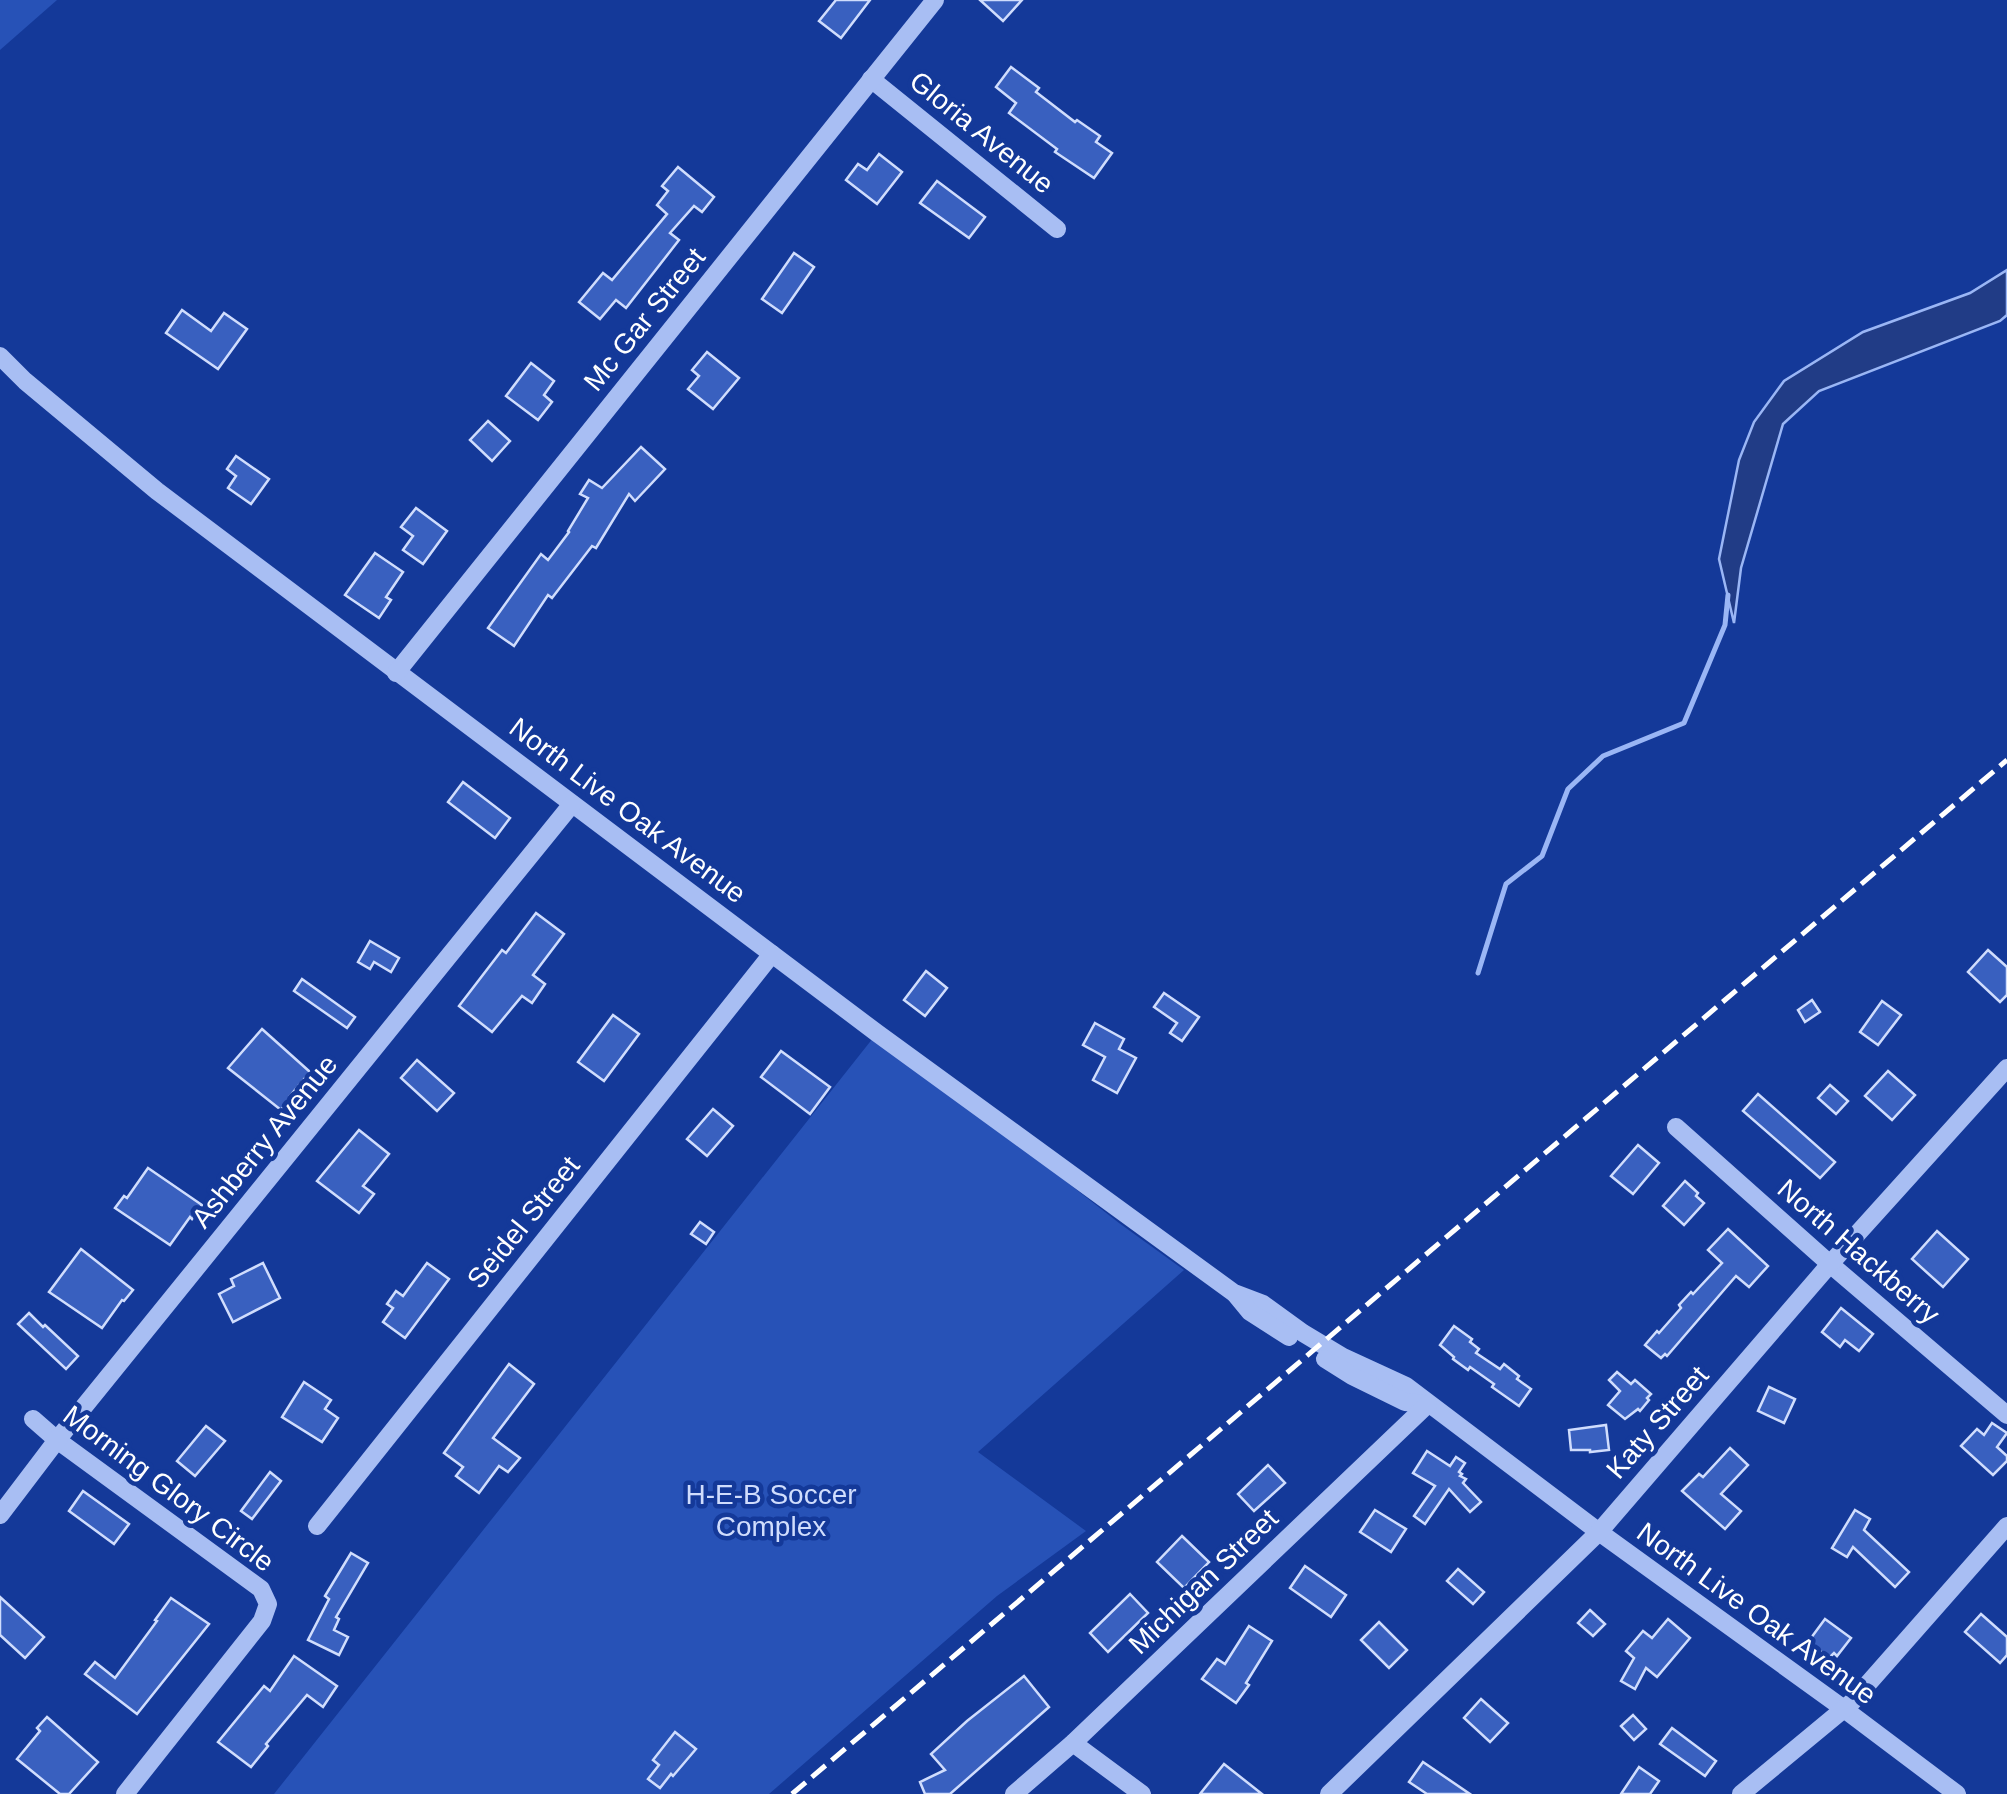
<svg xmlns="http://www.w3.org/2000/svg" width="2007" height="1794" viewBox="0 0 2007 1794" font-family="Arial,sans-serif">
<style>
.green{fill:#2752b7}
.water{fill:#213c86;stroke:#9ab6f5;stroke-width:2.5}
.lines{fill:none;stroke-linecap:round;stroke-linejoin:round}
.stream{stroke:#9ab6f5;stroke-width:5}
.building{fill:#3960bf;stroke:#d0ddfd;stroke-width:2.5}
.minor{stroke:#a8bef3;stroke-width:18}
.rail{stroke:#fff;stroke-width:5;stroke-dasharray:18 8;stroke-linecap:butt}
.labels{text-anchor:middle;stroke-width:9;stroke-linejoin:round;paint-order:stroke}
.street-label{font-size:28px;fill:#fff;stroke:#143999}
.park-label{font-size:28px;fill:#d0ddfd;stroke:#143999}
</style>
<rect width="100%" height="100%" fill="#143999"/>
<g class="green">
<polygon points="0,0 57,0 0,50"/>
<polygon points="877,1033 1119,1223 1184,1270 978,1452 1086,1531 997,1596 769,1794 274,1794"/>
</g>
<polygon class="water" points="2007,270 2007,315 2000,321 1819,391 1783,424 1741,568 1734,623 1719,559 1739,460 1754,422 1784,381 1863,332 1970,293"/>
<g class="lines">
<polyline class="stream" points="1478,973 1506,884 1542,856 1568,789 1603,756 1684,723 1725,625 1728,595"/>
</g>
<g class="building">
<polygon points="836,0 870,0 841,38 819,21"/>
<polygon points="980,0 1022,0 1003,21"/>
<polygon points="1011,67 1039,88 1036,92 1075,122 1077,120 1100,136 1096,142 1112,153 1094,178 1055,152 1057,149 1009,113 1016,103 996,87"/>
<polygon points="879,154 902,172 877,204 846,180 858,164 867,170"/>
<polygon points="678,167 714,197 702,212 694,206 670,233 679,240 626,308 616,300 600,319 579,302 603,273 612,280 667,214 657,205 668,191 662,186"/>
<polygon points="937,181 985,217 969,238 920,203"/>
<polygon points="794,253 814,267 782,313 762,299"/>
<polygon points="182,310 211,331 224,313 247,329 218,369 166,333"/>
<polygon points="707,352 739,378 713,409 688,389 699,376 692,370"/>
<polygon points="531,363 554,381 544,395 552,402 538,420 506,396"/>
<polygon points="488,421 510,441 492,461 470,440"/>
<polygon points="641,447 665,469 635,501 629,494 596,548 592,546 552,598 548,595 514,646 488,628 541,554 548,560 569,532 568,531 588,498 580,494 589,480 602,488"/>
<polygon points="236,456 269,479 251,504 228,488 236,476 227,469"/>
<polygon points="416,508 447,531 423,564 403,550 413,536 401,527"/>
<polygon points="375,553 403,572 386,597 391,600 379,618 345,595"/>
<polygon points="463,782 510,818 495,838 448,802"/>
<polygon points="536,913 564,934 533,975 545,984 532,1003 522,996 492,1032 459,1006 502,950 506,953"/>
<polygon points="370,941 399,958 391,972 374,962 370,969 358,962"/>
<polygon points="1988,950 2007,967 2007,995 2000,1002 1968,972"/>
<polygon points="926,971 947,988 925,1016 904,1000"/>
<polygon points="302,979 355,1017 347,1028 294,991"/>
<polygon points="1164,993 1199,1017 1182,1041 1170,1033 1177,1023 1154,1007"/>
<polygon points="1812,1000 1820,1012 1805,1022 1798,1010"/>
<polygon points="1882,1001 1901,1015 1878,1045 1860,1032"/>
<polygon points="613,1015 639,1034 604,1081 578,1062"/>
<polygon points="1095,1023 1124,1039 1119,1049 1136,1058 1117,1093 1093,1080 1105,1057 1083,1045"/>
<polygon points="262,1029 310,1072 290,1096 291,1097 281,1110 228,1068"/>
<polygon points="781,1051 830,1087 810,1114 761,1077"/>
<polygon points="417,1060 454,1093 437,1111 401,1078"/>
<polygon points="1888,1071 1915,1095 1892,1120 1865,1096"/>
<polygon points="1830,1085 1848,1101 1836,1114 1818,1098"/>
<polygon points="1758,1094 1835,1162 1820,1178 1743,1111"/>
<polygon points="713,1109 733,1126 707,1156 687,1139"/>
<polygon points="359,1130 389,1154 363,1186 374,1194 359,1213 317,1181"/>
<polygon points="1638,1145 1659,1163 1633,1194 1611,1176"/>
<polygon points="148,1168 202,1205 192,1219 190,1217 170,1245 115,1208 124,1196 127,1198"/>
<polygon points="1685,1181 1698,1193 1696,1196 1704,1203 1684,1225 1663,1206"/>
<polygon points="700,1222 714,1232 706,1244 691,1234"/>
<polygon points="1728,1229 1768,1266 1749,1287 1736,1276 1667,1356 1665,1354 1661,1358 1645,1345 1657,1331 1659,1333 1681,1308 1679,1305 1691,1292 1693,1294 1722,1263 1708,1250"/>
<polygon points="1937,1231 1968,1259 1943,1287 1912,1259"/>
<polygon points="81,1249 133,1290 124,1301 122,1300 102,1328 49,1292"/>
<polygon points="263,1263 280,1298 233,1322 219,1294 234,1286 231,1279"/>
<polygon points="427,1263 449,1279 405,1338 383,1322 393,1308 387,1304 396,1291 403,1296"/>
<polygon points="1841,1308 1873,1334 1859,1351 1845,1340 1840,1347 1822,1332"/>
<polygon points="29,1313 43,1327 45,1325 78,1356 66,1369 18,1324"/>
<polygon points="1454,1326 1472,1339 1470,1342 1479,1349 1476,1353 1500,1369 1504,1364 1519,1376 1517,1379 1531,1389 1519,1406 1492,1387 1494,1384 1470,1367 1468,1370 1453,1359 1454,1357 1440,1345"/>
<polygon points="509,1364 534,1384 493,1438 520,1458 508,1472 499,1466 479,1493 456,1476 463,1467 444,1453"/>
<polygon points="1617,1372 1631,1384 1635,1380 1651,1394 1647,1398 1649,1400 1640,1411 1638,1409 1625,1419 1608,1405 1620,1391 1609,1380"/>
<polygon points="304,1382 331,1400 325,1409 338,1418 322,1442 282,1417"/>
<polygon points="1769,1387 1795,1399 1784,1423 1758,1411"/>
<polygon points="1992,1423 2007,1433 1997,1447 2007,1456 2007,1461 1993,1475 1961,1446 1977,1429 1984,1435"/>
<polygon points="1606,1425 1609,1450 1590,1452 1590,1450 1571,1450 1569,1430"/>
<polygon points="206,1426 225,1441 195,1476 177,1461"/>
<polygon points="1730,1448 1748,1465 1721,1494 1741,1511 1725,1529 1682,1491 1699,1474 1703,1477"/>
<polygon points="1427,1451 1450,1466 1456,1457 1465,1463 1459,1472 1462,1474 1460,1476 1466,1479 1463,1483 1481,1502 1470,1512 1449,1489 1425,1524 1414,1516 1435,1486 1413,1473"/>
<polygon points="1268,1465 1285,1483 1254,1511 1238,1494"/>
<polygon points="270,1472 281,1481 252,1519 241,1511"/>
<polygon points="83,1491 129,1524 114,1544 69,1511"/>
<polygon points="1375,1510 1406,1529 1391,1552 1360,1532"/>
<polygon points="1855,1510 1870,1519 1864,1530 1909,1572 1895,1587 1853,1547 1847,1557 1832,1548"/>
<polygon points="1182,1536 1209,1562 1184,1588 1157,1562"/>
<polygon points="351,1553 368,1563 336,1617 339,1619 334,1630 348,1637 339,1655 308,1640 329,1599 325,1596"/>
<polygon points="1305,1566 1346,1595 1331,1617 1290,1588"/>
<polygon points="1458,1569 1484,1592 1473,1604 1447,1581"/>
<polygon points="1130,1594 1148,1613 1108,1652 1090,1633"/>
<polygon points="0,1597 44,1637 25,1658 0,1635"/>
<polygon points="171,1598 209,1624 137,1714 85,1674 95,1662 115,1678 157,1621 155,1620"/>
<polygon points="1590,1610 1605,1624 1593,1636 1578,1623"/>
<polygon points="1981,1614 2007,1637 2007,1655 2000,1663 1965,1632"/>
<polygon points="1668,1619 1690,1638 1657,1677 1646,1668 1635,1689 1621,1681 1634,1658 1626,1651 1643,1631 1652,1638"/>
<polygon points="1825,1619 1851,1638 1837,1656 1834,1653 1829,1658 1808,1642"/>
<polygon points="1379,1622 1407,1650 1389,1668 1361,1640"/>
<polygon points="1249,1626 1272,1641 1246,1683 1249,1685 1236,1703 1202,1679 1217,1659 1225,1664"/>
<polygon points="294,1656 337,1686 323,1707 307,1695 266,1744 268,1746 251,1767 218,1742 264,1686 270,1691"/>
<polygon points="1024,1676 1049,1707 950,1794 925,1794 920,1782 945,1770 931,1754 967,1721"/>
<polygon points="1481,1699 1508,1723 1490,1742 1464,1718"/>
<polygon points="1633,1715 1646,1729 1634,1740 1621,1726"/>
<polygon points="47,1717 98,1762 69,1794 60,1794 17,1759 40,1731 37,1728"/>
<polygon points="1672,1728 1716,1761 1705,1776 1660,1744"/>
<polygon points="675,1732 696,1749 673,1776 671,1774 660,1788 648,1779 659,1765 653,1760"/>
<polygon points="1423,1762 1470,1794 1427,1794 1409,1782"/>
<polygon points="1224,1764 1262,1794 1200,1794"/>
<polygon points="1639,1767 1659,1781 1650,1794 1621,1794"/>
</g>
<g class="lines">
<g class="minor">
<polyline points="871,79 1057,229"/>
<polyline points="0,356 25,381 157,491 877,1033 1234,1293 1263,1304 1303,1333 1343,1357 1406,1386 1599,1532 1844,1709 1957,1794"/>
<polyline points="396,673 935,0"/>
<polyline points="1676,1127 1830,1264 2007,1415"/>
<polyline points="1236,1295 1250,1312 1289,1337"/>
<polyline points="1325,1359 1352,1376 1405,1402 1428,1404"/>
<polyline points="33,1419 57,1440 261,1589 268,1604 262,1621 125,1794"/>
<polyline points="0,1515 57,1440 572,804"/>
<polyline points="317,1526 772,954"/>
<polyline points="1073,1743 1142,1794"/>
<polyline points="1014,1794 1073,1743 1428,1404"/>
<polyline points="1329,1794 1599,1532 1830,1264 2007,1068"/>
<polyline points="1741,1794 1851,1703 2007,1526"/>
</g>
<polyline class="rail" points="792,1794 2007,760"/>
</g>
<g class="labels">
<g class="street-label">
<text transform="translate(982 132) rotate(39)" y="10">Gloria Avenue</text>
<text transform="translate(644 319) rotate(-51)" y="10">Mc Gar Street</text>
<text transform="translate(628 810) rotate(37)" y="10">North Live Oak Avenue</text>
<text transform="translate(264 1141) rotate(-51)" y="10">Ashberry Avenue</text>
<text transform="translate(523 1222) rotate(-51)" y="10">Seidel Street</text>
<text transform="translate(1859 1251) rotate(41)" y="10">North Hackberry</text>
<text transform="translate(1657 1422) rotate(-49)" y="10">Katy Street</text>
<text transform="translate(169 1488) rotate(37)" y="10">Morning Glory Circle</text>
<text transform="translate(1203 1581) rotate(-44)" y="10">Michigan Street</text>
<text transform="translate(1757 1613) rotate(36)" y="10">North Live Oak Avenue</text>
</g>
<g class="park-label">
<text x="771" y="1504">H-E-B Soccer<tspan x="771" dy="32">Complex</tspan></text>
</g>
</g>
</svg>
